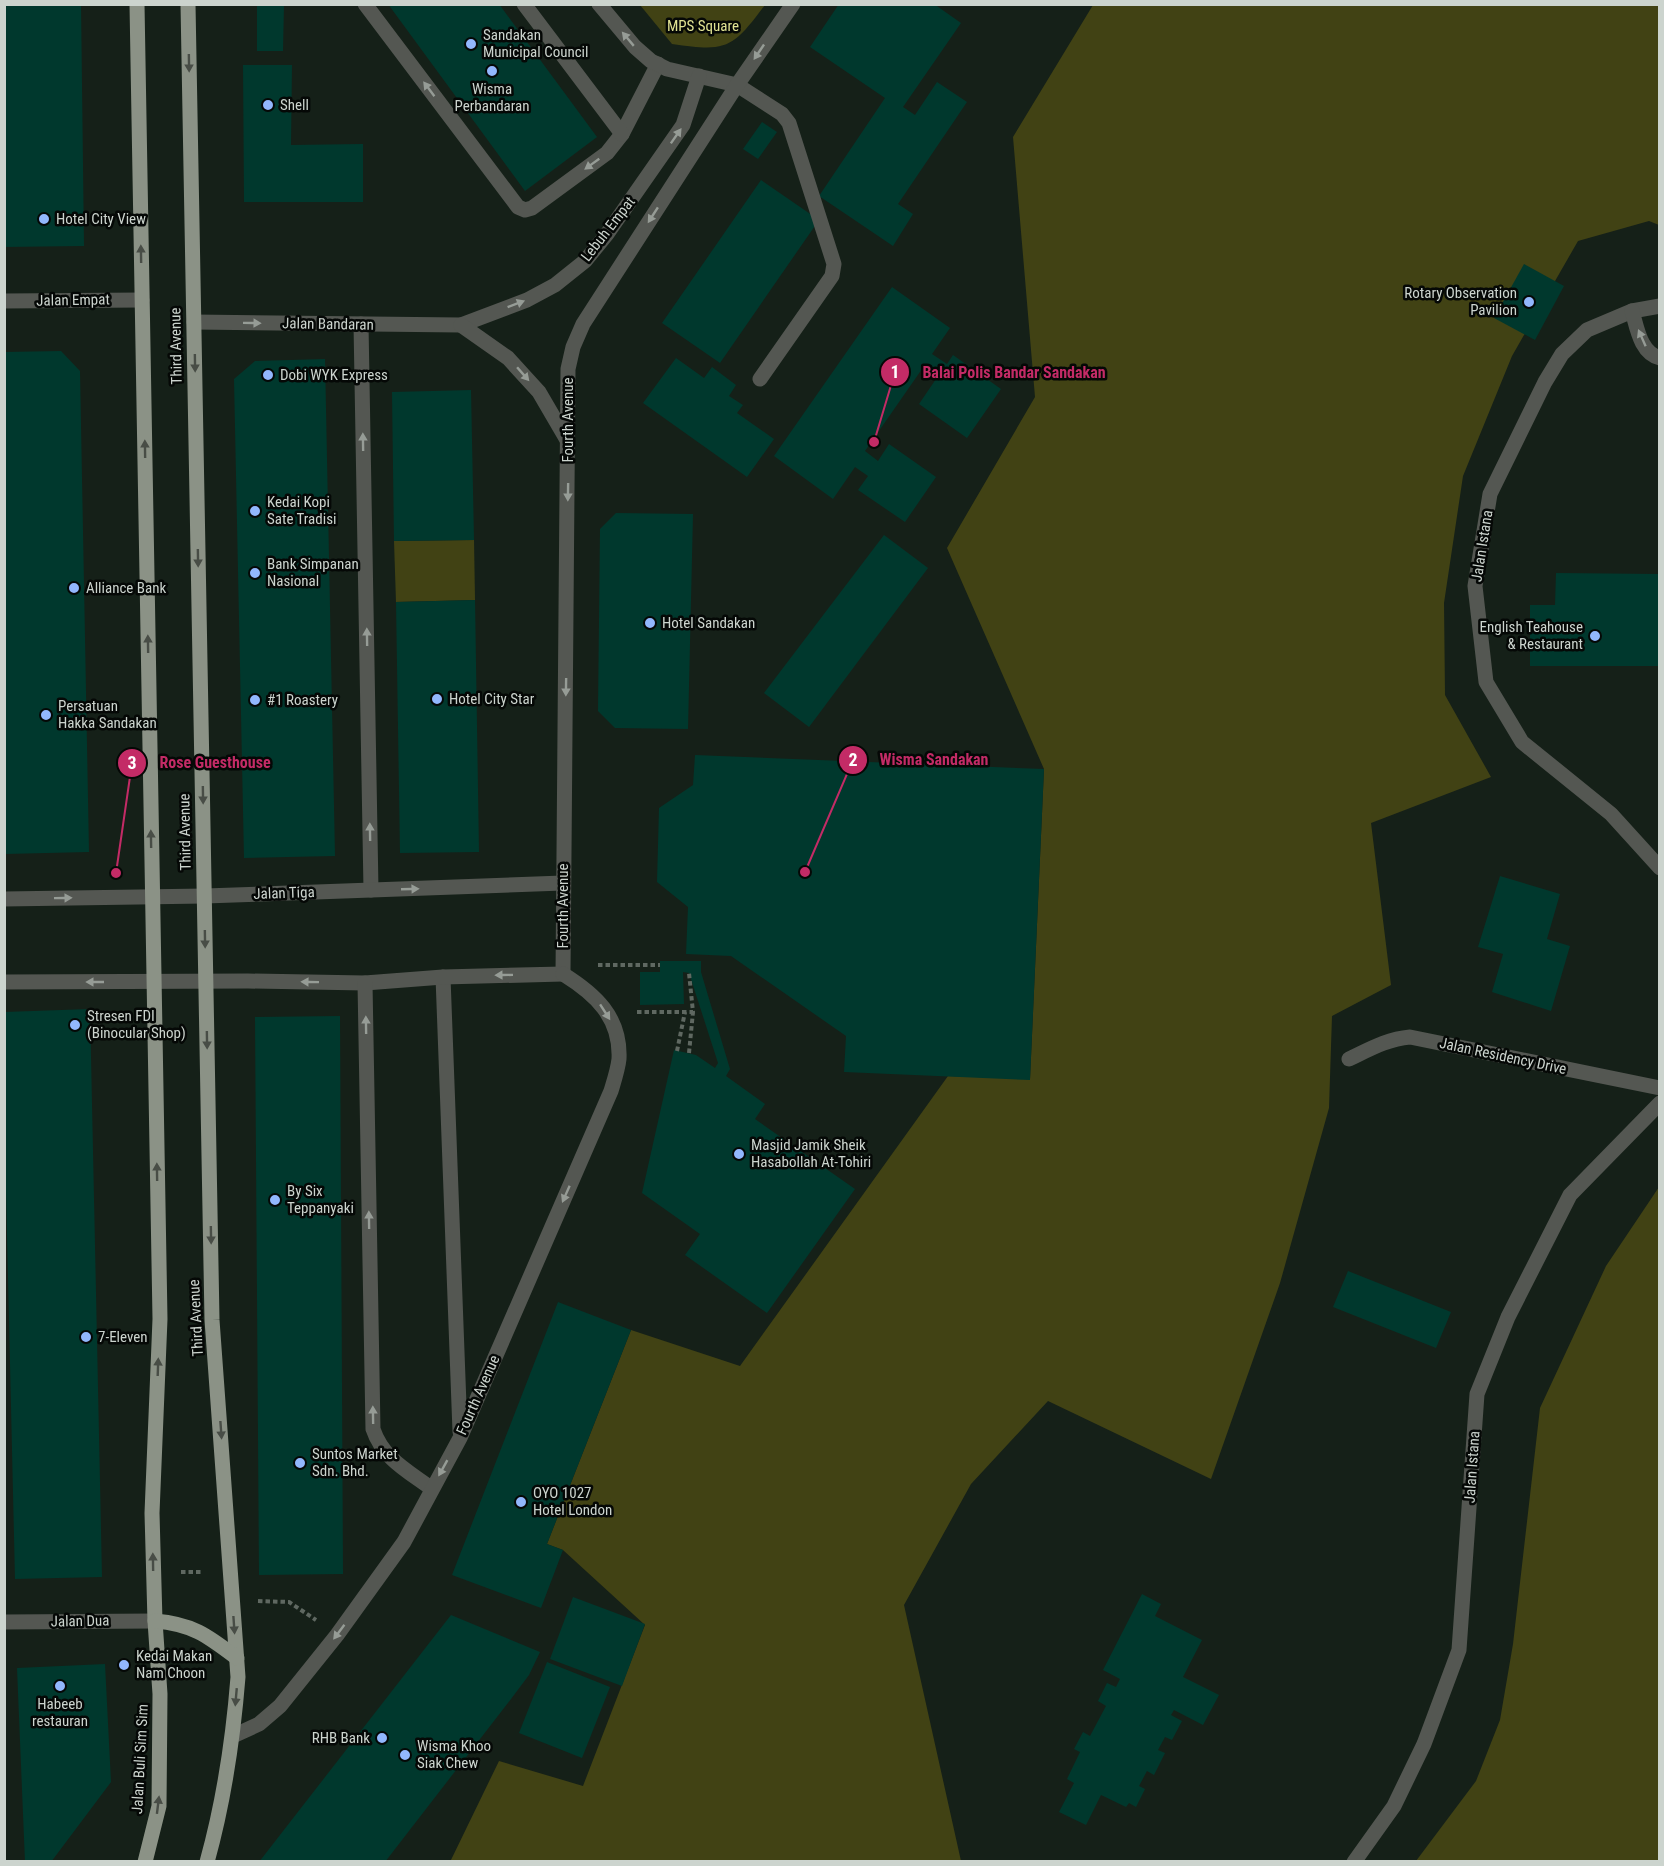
<svg xmlns="http://www.w3.org/2000/svg" width="1664" height="1866" viewBox="0 0 1664 1866" font-family="'Roboto Condensed',sans-serif">
<style>
.green{fill:#414214}
.building{fill:#00382d}
.lines{fill:none;stroke-linecap:round;stroke-linejoin:round}
.path{stroke:#5f6861;stroke-width:4;stroke-dasharray:4.5 3;stroke-linecap:butt}
.minor{stroke:#545752;stroke-width:15}
.major{stroke:#8b9286;stroke-width:15}
.oneway{fill:#969c96}
.oneway2{fill:#484d46}
.poi-dot{fill:#92b7fd;stroke:#050806;stroke-width:2}
.labels{text-anchor:middle;stroke-width:5;stroke-linejoin:round;paint-order:stroke}
.park-label{font-size:15px;fill:#e1e393;stroke:#050806}
.poi-label{font-size:15px;fill:#ccd4ce;stroke:#050806;text-anchor:start}
.street-label{font-size:15px;fill:#ccd4ce;stroke:#050806}
.leader{fill:none;stroke:#c32b66;stroke-width:2}
.callout-dot{fill:#c32b66;stroke:#050806;stroke-width:2}
.mark-label{font-size:18px;text-anchor:middle;font-weight:bold;fill:#fff}
.callout-label{font-size:16px;text-anchor:middle;font-weight:bold;fill:#c32b66;stroke:#050806;stroke-width:5;stroke-linejoin:round;paint-order:stroke}
</style>
<rect width="100%" height="100%" fill="#152018"/>
<g class="green">
<path d="M640,5H765C732,49 727,52 672,44Z"/>
<polygon points="1093,5 1659,5 1659,225 1649,221 1578,241 1512,356 1463,476 1444,603 1445,695 1491,777 1371,823 1391,985 1332,1016 1329,1108 1280,1283 1211,1479 1048,1401 971,1484 904,1605 961,1861 450,1862 499,1761 583,1786 645,1625 563,1550 547,1544 631,1330 740,1366 948,1076 1030,1079 1044,769 947,548 1035,397 1013,137"/>
<polygon points="474,540 475,600 396,602 394,541"/>
<polygon points="1659,1187 1659,1861 1416,1861 1476,1781 1500,1720 1513,1644 1540,1408 1606,1266"/>
</g>
<g class="building">
<polygon points="4,4 81,4 84,246 4,247"/>
<polygon points="257,4 284,4 283,51 257,51"/>
<polygon points="388,4 499,4 597,137 525,191"/>
<polygon points="839,4 934,4 961,23 903,107 915,115 937,82 967,102 898,204 913,214 893,246 819,196 885,98 810,47"/>
<polygon points="243,65 292,65 291,145 363,144 363,202 244,202"/>
<polygon points="762,122 777,132 758,159 743,149"/>
<polygon points="761,180 819,220 720,363 662,323"/>
<polygon points="1524,264 1564,286 1535,340 1494,318"/>
<polygon points="892,287 950,328 932,354 947,364 953,355 1001,389 967,438 919,404 936,379 922,369 865,451 878,461 889,444 936,477 905,522 858,490 868,476 855,467 833,499 774,456"/>
<polygon points="61,351 80,371 89,852 5,854 4,352"/>
<polygon points="676,358 704,378 712,367 736,385 729,396 743,405 737,413 774,439 747,477 643,403"/>
<polygon points="325,359 335,856 244,858 234,379 255,361"/>
<polygon points="471,390 474,540 394,541 392,392"/>
<polygon points="616,513 693,514 688,729 615,728 598,711 600,529"/>
<polygon points="884,535 928,568 809,727 764,693"/>
<polygon points="1556,573 1659,574 1659,666 1530,666 1530,605 1555,605"/>
<polygon points="475,600 479,852 400,853 396,602"/>
<polygon points="695,755 1044,769 1030,1080 844,1072 846,1036 731,956 686,954 688,907 657,882 659,808 693,785"/>
<polygon points="1500,876 1560,894 1547,939 1570,946 1551,1011 1492,992 1503,954 1478,947"/>
<polygon points="660,961 701,961 701,972 730,1069 726,1076 765,1104 755,1119 855,1189 767,1313 685,1255 700,1234 642,1193 674,1050 696,1055 715,1068 718,1063 689,973 683,972 684,1004 640,1005 640,972 660,972"/>
<polygon points="90,1009 102,1577 15,1579 4,1104 4,1012"/>
<polygon points="340,1016 343,1574 259,1575 255,1017"/>
<polygon points="1348,1271 1451,1312 1436,1348 1333,1307"/>
<polygon points="558,1302 631,1330 547,1544 563,1550 541,1608 452,1575"/>
<polygon points="1142,1594 1161,1604 1155,1616 1202,1640 1183,1677 1219,1695 1203,1725 1174,1710 1171,1715 1182,1721 1172,1740 1165,1737 1158,1750 1165,1753 1154,1775 1147,1771 1139,1786 1145,1789 1136,1807 1129,1803 1126,1807 1101,1795 1086,1825 1059,1812 1074,1783 1067,1779 1080,1752 1074,1749 1083,1732 1090,1736 1106,1706 1098,1701 1107,1683 1116,1687 1120,1679 1103,1670"/>
<polygon points="573,1597 645,1624 622,1686 550,1659"/>
<polygon points="451,1615 540,1652 529,1675 511,1699 385,1862 259,1862"/>
<polygon points="547,1662 610,1687 582,1758 519,1733"/>
<polygon points="105,1664 111,1782 51,1862 25,1862 17,1668"/>
</g>
<g class="lines">
<g class="path">
<polyline points="598,965 660,965"/>
<polyline points="637,1012 693,1012 689,973"/>
<polyline points="677,1051 685,1012"/>
<polyline points="689,1053 693,1012"/>
<polyline points="181,1572 203,1572"/>
<polyline points="258,1601 289,1602 316,1620"/>
</g>
<g class="minor">
<polyline points="365,4 518,207 525,210 532,208 607,153 622,134 658,64"/>
<polyline points="524,4 622,134"/>
<polyline points="599,4 635,47 651,61 667,69 737,85 782,114 789,123 834,264 832,276 760,379"/>
<polyline points="4,301 142,300"/>
<polyline points="1660,306 1632,311 1587,330 1562,354 1545,382 1490,494 1475,586 1486,682 1522,742 1611,814 1660,868"/>
<path d="M1632,311C1637,327 1640,353 1660,358"/>
<polyline points="194,322 461,325 527,300 555,285 585,261 607,234 683,125 699,76"/>
<polyline points="361,324 371,890"/>
<polyline points="461,325 508,358 539,392 567,440"/>
<polyline points="4,899 205,896 563,883"/>
<polyline points="563,974 568,369 573,347 583,324 737,85 793,4"/>
<polyline points="443,977 460,1432"/>
<polyline points="4,982 248,981 365,983 443,977 563,974"/>
<path d="M365,983L373,1429C383,1459 408,1471 432,1489"/>
<path d="M1349,1059C1370,1049 1387,1039 1410,1037L1660,1088"/>
<polyline points="4,1622 155,1621"/>
<path d="M233,1736L259,1724L280,1706L337,1635L404,1542L460,1438L611,1091C614,1081 618,1069 619,1059C621,1017 595,994 563,974"/>
<polyline points="1354,1862 1394,1806 1424,1744 1459,1650 1477,1394 1508,1317 1570,1195 1660,1103"/>
</g>
<g class="major">
<polyline points="137,4 160,1319 152,1513 155,1621 160,1694 159,1806 145,1862"/>
<path d="M188,4L212,1320L238,1677C233,1740 224,1801 207,1862"/>
<path d="M155,1621C193,1624 208,1636 237,1658"/>
</g>
</g>
<defs><path id="oneway-solid" d="M-6-.8H1V-3.2L6.5 0L1 3.2V.8H-6Z" transform="scale(1.5)"/></defs>
<g class="oneway">
<use href="#oneway-solid" transform="translate(628 39) rotate(-130)"/>
<use href="#oneway-solid" transform="translate(759 52) rotate(124)"/>
<use href="#oneway-solid" transform="translate(429 89) rotate(-127)"/>
<use href="#oneway-solid" transform="translate(676 136) rotate(-55)"/>
<use href="#oneway-solid" transform="translate(592 164) rotate(144)"/>
<use href="#oneway-solid" transform="translate(653 215) rotate(123)"/>
<use href="#oneway-solid" transform="translate(516 304) rotate(-21)"/>
<use href="#oneway-solid" transform="translate(252 323) rotate(1)"/>
<use href="#oneway-solid" transform="translate(1642 338) rotate(-114)"/>
<use href="#oneway-solid" transform="translate(523 374) rotate(49)"/>
<use href="#oneway-solid" transform="translate(363 442) rotate(-91)"/>
<use href="#oneway-solid" transform="translate(568 492) rotate(91)"/>
<use href="#oneway-solid" transform="translate(367 637) rotate(-91)"/>
<use href="#oneway-solid" transform="translate(566 687) rotate(91)"/>
<use href="#oneway-solid" transform="translate(370 832) rotate(-91)"/>
<use href="#oneway-solid" transform="translate(410 889) rotate(-2)"/>
<use href="#oneway-solid" transform="translate(63 898) rotate(-1)"/>
<use href="#oneway-solid" transform="translate(504 975) rotate(179)"/>
<use href="#oneway-solid" transform="translate(95 982) rotate(180)"/>
<use href="#oneway-solid" transform="translate(310 982) rotate(-179)"/>
<use href="#oneway-solid" transform="translate(605 1012) rotate(57)"/>
<use href="#oneway-solid" transform="translate(366 1025) rotate(-91)"/>
<use href="#oneway-solid" transform="translate(566 1194) rotate(114)"/>
<use href="#oneway-solid" transform="translate(369 1220) rotate(-91)"/>
<use href="#oneway-solid" transform="translate(373 1415) rotate(-91)"/>
<use href="#oneway-solid" transform="translate(443 1468) rotate(119)"/>
<use href="#oneway-solid" transform="translate(339 1632) rotate(127)"/>
</g>
<g class="oneway2">
<use href="#oneway-solid" transform="translate(189 63) rotate(89)"/>
<use href="#oneway-solid" transform="translate(141 254) rotate(-91)"/>
<use href="#oneway-solid" transform="translate(195 363) rotate(89)"/>
<use href="#oneway-solid" transform="translate(145 449) rotate(-91)"/>
<use href="#oneway-solid" transform="translate(198 558) rotate(89)"/>
<use href="#oneway-solid" transform="translate(148 644) rotate(-91)"/>
<use href="#oneway-solid" transform="translate(203 795) rotate(89)"/>
<use href="#oneway-solid" transform="translate(151 839) rotate(-91)"/>
<use href="#oneway-solid" transform="translate(205 939) rotate(89)"/>
<use href="#oneway-solid" transform="translate(207 1040) rotate(89)"/>
<use href="#oneway-solid" transform="translate(157 1172) rotate(-91)"/>
<use href="#oneway-solid" transform="translate(211 1235) rotate(89)"/>
<use href="#oneway-solid" transform="translate(158 1367) rotate(-88)"/>
<use href="#oneway-solid" transform="translate(221 1430) rotate(86)"/>
<use href="#oneway-solid" transform="translate(153 1562) rotate(-91)"/>
<use href="#oneway-solid" transform="translate(234 1625) rotate(86)"/>
<use href="#oneway-solid" transform="translate(236 1697) rotate(95)"/>
<use href="#oneway-solid" transform="translate(158 1805) rotate(-83)"/>
</g>
<g class="poi-dot">
<circle cx="471" cy="44" r="6"/>
<circle cx="492" cy="71" r="6"/>
<circle cx="268" cy="105" r="6"/>
<circle cx="44" cy="219" r="6"/>
<circle cx="1529" cy="302" r="6"/>
<circle cx="268" cy="375" r="6"/>
<circle cx="255" cy="511" r="6"/>
<circle cx="255" cy="573" r="6"/>
<circle cx="74" cy="588" r="6"/>
<circle cx="650" cy="623" r="6"/>
<circle cx="1595" cy="636" r="6"/>
<circle cx="437" cy="699" r="6"/>
<circle cx="255" cy="700" r="6"/>
<circle cx="46" cy="715" r="6"/>
<circle cx="75" cy="1025" r="6"/>
<circle cx="739" cy="1154" r="6"/>
<circle cx="275" cy="1200" r="6"/>
<circle cx="86" cy="1337" r="6"/>
<circle cx="300" cy="1463" r="6"/>
<circle cx="521" cy="1502" r="6"/>
<circle cx="124" cy="1665" r="6"/>
<circle cx="60" cy="1686" r="6"/>
<circle cx="382" cy="1738" r="6"/>
<circle cx="405" cy="1755" r="6"/>
</g>
<g class="labels">
<g class="park-label">
<text x="703" y="31">MPS Square</text>
</g>
<g class="poi-label">
<text x="483" y="40">Sandakan<tspan x="483" dy="17">Municipal Council</tspan></text>
<text x="492" y="94" text-anchor="middle">Wisma<tspan x="492" dy="17">Perbandaran</tspan></text>
<text x="280" y="110">Shell</text>
<text x="56" y="224">Hotel City View</text>
<text x="1517" y="298" text-anchor="end">Rotary Observation<tspan x="1517" dy="17">Pavilion</tspan></text>
<text x="280" y="380">Dobi WYK Express</text>
<text x="267" y="507">Kedai Kopi<tspan x="267" dy="17">Sate Tradisi</tspan></text>
<text x="267" y="569">Bank Simpanan<tspan x="267" dy="17">Nasional</tspan></text>
<text x="86" y="593">Alliance Bank</text>
<text x="662" y="628">Hotel Sandakan</text>
<text x="1583" y="632" text-anchor="end">English Teahouse<tspan x="1583" dy="17">&amp; Restaurant</tspan></text>
<text x="449" y="704">Hotel City Star</text>
<text x="267" y="705">#1 Roastery</text>
<text x="58" y="711">Persatuan<tspan x="58" dy="17">Hakka Sandakan</tspan></text>
<text x="87" y="1021">Stresen FDI<tspan x="87" dy="17">(Binocular Shop)</tspan></text>
<text x="751" y="1150">Masjid Jamik Sheik<tspan x="751" dy="17">Hasabollah At-Tohiri</tspan></text>
<text x="287" y="1196">By Six<tspan x="287" dy="17">Teppanyaki</tspan></text>
<text x="98" y="1342">7-Eleven</text>
<text x="312" y="1459">Suntos Market<tspan x="312" dy="17">Sdn. Bhd.</tspan></text>
<text x="533" y="1498">OYO 1027<tspan x="533" dy="17">Hotel London</tspan></text>
<text x="136" y="1661">Kedai Makan<tspan x="136" dy="17">Nam Choon</tspan></text>
<text x="60" y="1709" text-anchor="middle">Habeeb<tspan x="60" dy="17">restauran</tspan></text>
<text x="370" y="1743" text-anchor="end">RHB Bank</text>
<text x="417" y="1751">Wisma Khoo<tspan x="417" dy="17">Siak Chew</tspan></text>
</g>
<g class="street-label">
<text transform="translate(608 229) rotate(-52)" y="5">Lebuh Empat</text>
<text transform="translate(73 300) rotate(-1)" y="5">Jalan Empat</text>
<text transform="translate(328 324) rotate(1)" y="5">Jalan Bandaran</text>
<text transform="translate(176 346) rotate(-91)" y="5">Third Avenue</text>
<text transform="translate(568 420) rotate(-90)" y="5">Fourth Avenue</text>
<text transform="translate(1482 546) rotate(-81)" y="5">Jalan Istana</text>
<text transform="translate(185 832) rotate(-91)" y="5">Third Avenue</text>
<text transform="translate(284 893) rotate(-2)" y="5">Jalan Tiga</text>
<text transform="translate(563 906) rotate(-90)" y="5">Fourth Avenue</text>
<text transform="translate(1503 1056) rotate(12)" y="5">Jalan Residency Drive</text>
<text transform="translate(196 1318) rotate(-93)" y="5">Third Avenue</text>
<text transform="translate(478 1395) rotate(-66)" y="5">Fourth Avenue</text>
<text transform="translate(1472 1467) rotate(-86)" y="5">Jalan Istana</text>
<text transform="translate(80 1621) rotate(-1)" y="5">Jalan Dua</text>
<text transform="translate(140 1759) rotate(-87)" y="5">Jalan Buli Sim Sim</text>
</g>
</g>
<path class="leader" d="M874 442L895 372M805 872L853 760M116 873L132 763"/>
<g class="callout-dot">
<circle cx="874" cy="442" r="6"/>
<circle cx="805" cy="872" r="6"/>
<circle cx="116" cy="873" r="6"/>
<circle cx="895" cy="372" r="15"/>
<circle cx="853" cy="760" r="15"/>
<circle cx="132" cy="763" r="15"/>
</g>
<g class="mark-label">
<text x="895" y="378">1</text>
<text x="853" y="766">2</text>
<text x="132" y="769">3</text>
</g>
<g class="callout-label">
<text x="1014" y="378">Balai Polis Bandar Sandakan</text>
<text x="934" y="765">Wisma Sandakan</text>
<text x="215" y="768">Rose Guesthouse</text>
</g>
<rect width="1664" height="1866" fill="none" stroke="#ccd4ce" stroke-width="12"/>
</svg>
